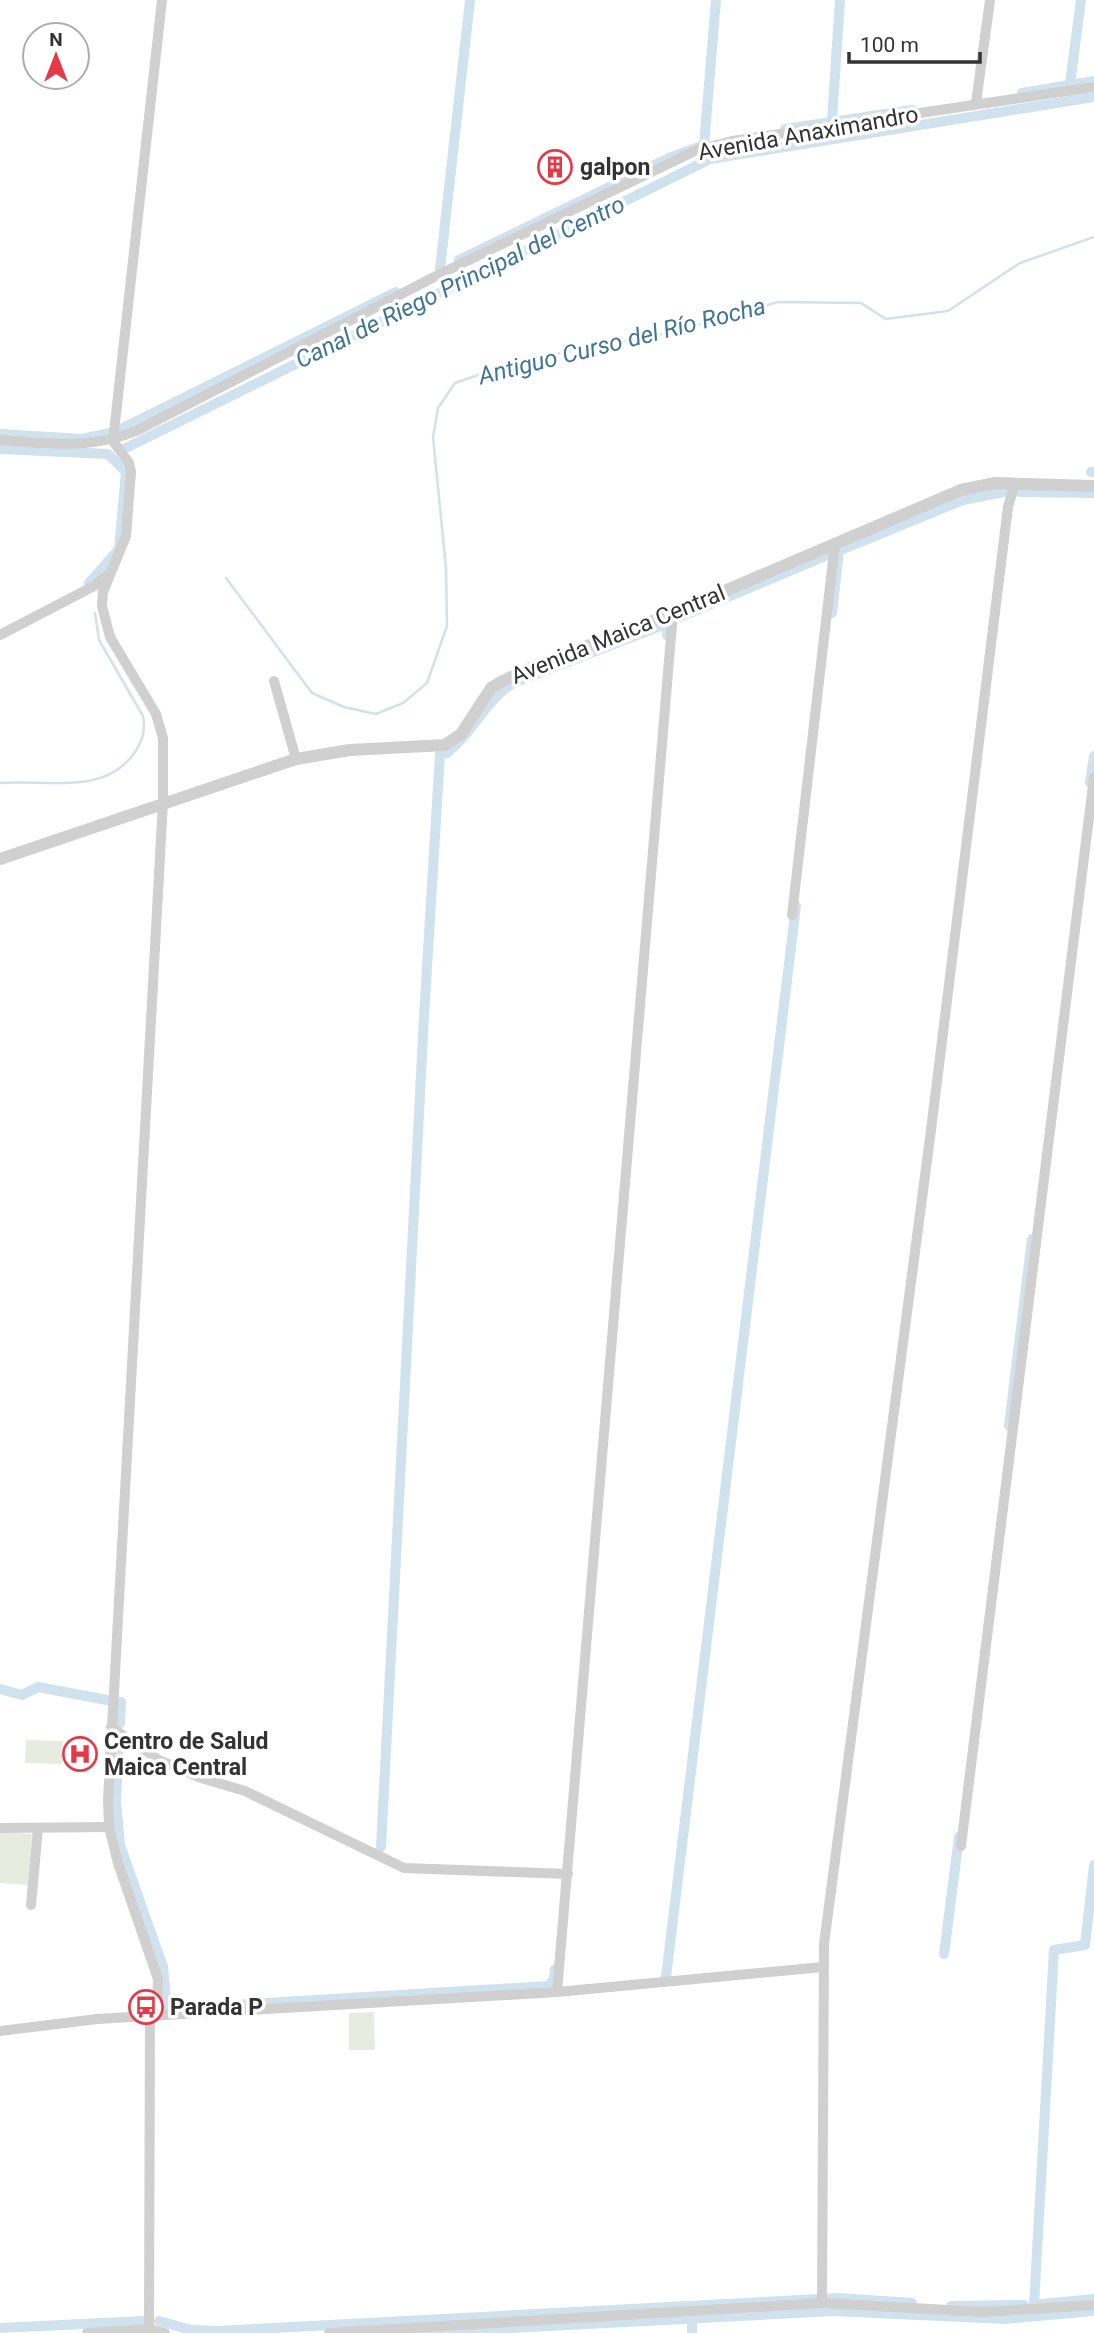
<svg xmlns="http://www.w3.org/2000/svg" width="1094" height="2333" viewBox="0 0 1094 2333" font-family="Roboto,sans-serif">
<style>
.green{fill:#e6ecdf}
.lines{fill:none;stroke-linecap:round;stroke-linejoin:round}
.stream{stroke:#cfe2ee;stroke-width:2.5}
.canal{stroke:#cfe2ee;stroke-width:10}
.minor{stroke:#d0d0d0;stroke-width:10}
.tertiary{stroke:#d0d0d0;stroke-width:12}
.labels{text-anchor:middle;stroke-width:7;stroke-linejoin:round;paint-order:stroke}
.street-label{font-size:23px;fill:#333;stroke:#fff}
.poi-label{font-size:23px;font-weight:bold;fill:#333;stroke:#fff;text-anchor:start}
.water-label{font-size:24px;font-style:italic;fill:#3f7597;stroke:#fff}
</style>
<rect width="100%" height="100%" fill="#fff"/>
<g class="green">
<polygon points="26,1740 63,1741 62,1764 25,1763"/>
<polygon points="0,1832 32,1834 28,1885 0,1883"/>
<polygon points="374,2012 375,2050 349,2050 349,2013"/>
</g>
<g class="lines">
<g class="stream">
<polyline points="226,578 312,693 344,707 376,714 403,703 427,683 447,626 446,568 433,437 438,408 455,383 519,361 673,332 778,302 861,303 886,319 948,311 1020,263 1094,237"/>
<path d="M0,783C44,779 101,796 132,756C142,743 146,732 143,716L99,640L95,613"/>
</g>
<g class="canal">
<polyline points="1070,84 1081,0"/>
<polyline points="1022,93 1094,81"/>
<polyline points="832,120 840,0"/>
<polyline points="785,129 912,110"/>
<polyline points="459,260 669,158 704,145 716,0"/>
<polyline points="440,269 470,0"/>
<polyline points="123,428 396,292"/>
<polyline points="0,434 82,439 110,433"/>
<polyline points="126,448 710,159 1094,97"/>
<polyline points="0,449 108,454 126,472 119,549 89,583"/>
<polyline points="1091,472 1094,472"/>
<polyline points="1020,492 1094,493"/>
<polyline points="838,551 963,500 1004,492"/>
<polyline points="832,613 839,551"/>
<polyline points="680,617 828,555"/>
<path d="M447,753C474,732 484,702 513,683L668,623L667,635"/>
<polyline points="1090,783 1094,756"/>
<polyline points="1009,1426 1032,1239"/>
<polyline points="0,1689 22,1695 38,1687 107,1700"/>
<polyline points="120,1723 121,1702"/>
<polyline points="119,1739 116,1801 120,1845 163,1967 167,2009 549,1986 554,1979 555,1969"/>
<polyline points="381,1847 424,1017 440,754"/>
<polyline points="944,1954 959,1837"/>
<polyline points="666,1977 796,906"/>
<polyline points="1042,2304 1094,2299"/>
<polyline points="1034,2305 1054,1950 1085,1945 1094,1865"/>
<polyline points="951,2306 1024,2305"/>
<polyline points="692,2318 692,2333"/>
<polyline points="159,2321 191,2330 218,2331 839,2298 912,2303"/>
<polyline points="0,2328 144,2321"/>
<polyline points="416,2333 833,2311 1005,2319 1094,2311"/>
</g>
<g class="minor">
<polyline points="976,103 990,0"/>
<path d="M0,440C47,443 91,450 136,431L440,274L697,150L732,141L1094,87"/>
<polyline points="0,635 94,586 109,574"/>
<polyline points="274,681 296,759"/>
<polyline points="792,915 835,543"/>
<polyline points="111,1727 159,1760 201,1778 245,1791 404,1868 568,1874"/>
<polyline points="0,1828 109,1827"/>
<polyline points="961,1846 1094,777"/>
<polyline points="31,1905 38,1828"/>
<polyline points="557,1992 673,613"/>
<polyline points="157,2014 158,1979 118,1863 109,1827 108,1800 163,802 163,738 156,714 110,637 102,606 103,592 126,536 131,472 129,463 113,441 162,0"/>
<polyline points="0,2031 97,2019 557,1992 823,1967"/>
<polyline points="822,2303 824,1944 931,1130 1008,507 1015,483"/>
<polyline points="149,2329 150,2015"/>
<polyline points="87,2333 149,2329 165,2333"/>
<polyline points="329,2333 822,2303 983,2312 1094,2305"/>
</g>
<polyline class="tertiary" points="0,859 296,759 350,750 445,745 461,734 491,688 501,682 532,667 673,613 961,490 995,483 1094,486"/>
</g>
<defs>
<g id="building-ring" transform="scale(1.75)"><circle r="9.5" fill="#fff" stroke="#e63946" stroke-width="1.5"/><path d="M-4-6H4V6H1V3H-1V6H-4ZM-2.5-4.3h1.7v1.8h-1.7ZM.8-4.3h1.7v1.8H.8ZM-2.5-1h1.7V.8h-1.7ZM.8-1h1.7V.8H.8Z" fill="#e63946"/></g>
<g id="hospital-ring" transform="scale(1.75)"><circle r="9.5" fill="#fff" stroke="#e63946" stroke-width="1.5"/><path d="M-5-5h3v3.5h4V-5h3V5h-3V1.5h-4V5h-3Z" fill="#e63946"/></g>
<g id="bus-ring" transform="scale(1.75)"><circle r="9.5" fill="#fff" stroke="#e63946" stroke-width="1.5"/><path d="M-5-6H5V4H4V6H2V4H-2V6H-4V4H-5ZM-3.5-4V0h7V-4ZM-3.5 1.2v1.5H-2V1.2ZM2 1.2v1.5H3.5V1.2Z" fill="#e63946"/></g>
</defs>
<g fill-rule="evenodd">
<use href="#building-ring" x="555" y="167"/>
<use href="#hospital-ring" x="80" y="1754"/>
<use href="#bus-ring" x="146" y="2007"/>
</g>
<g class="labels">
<g class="street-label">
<text transform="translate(808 133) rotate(-10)" y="8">Avenida Anaximandro</text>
<text transform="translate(618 634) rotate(-22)" y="8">Avenida Maica Central</text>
</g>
<g class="poi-label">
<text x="580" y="175">galpon</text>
<text x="104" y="1749">Centro de Salud<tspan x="104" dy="26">Maica Central</tspan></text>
<text x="170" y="2015">Parada P</text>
</g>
<g class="water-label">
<text transform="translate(460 282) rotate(-26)" y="8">Canal de Riego Principal del Centro</text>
<text transform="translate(622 341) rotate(-14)" y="8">Antiguo Curso del Río Rocha</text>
</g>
</g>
<g transform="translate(56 56)"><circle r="33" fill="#ffffff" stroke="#adadad" stroke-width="2"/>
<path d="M0-5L12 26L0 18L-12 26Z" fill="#e63946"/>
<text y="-10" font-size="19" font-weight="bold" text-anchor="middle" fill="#333333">N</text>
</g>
<path d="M849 52v10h131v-10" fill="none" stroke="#333333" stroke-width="3.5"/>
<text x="860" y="52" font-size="21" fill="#333333" stroke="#ffffff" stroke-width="5" paint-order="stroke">100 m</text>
</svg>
